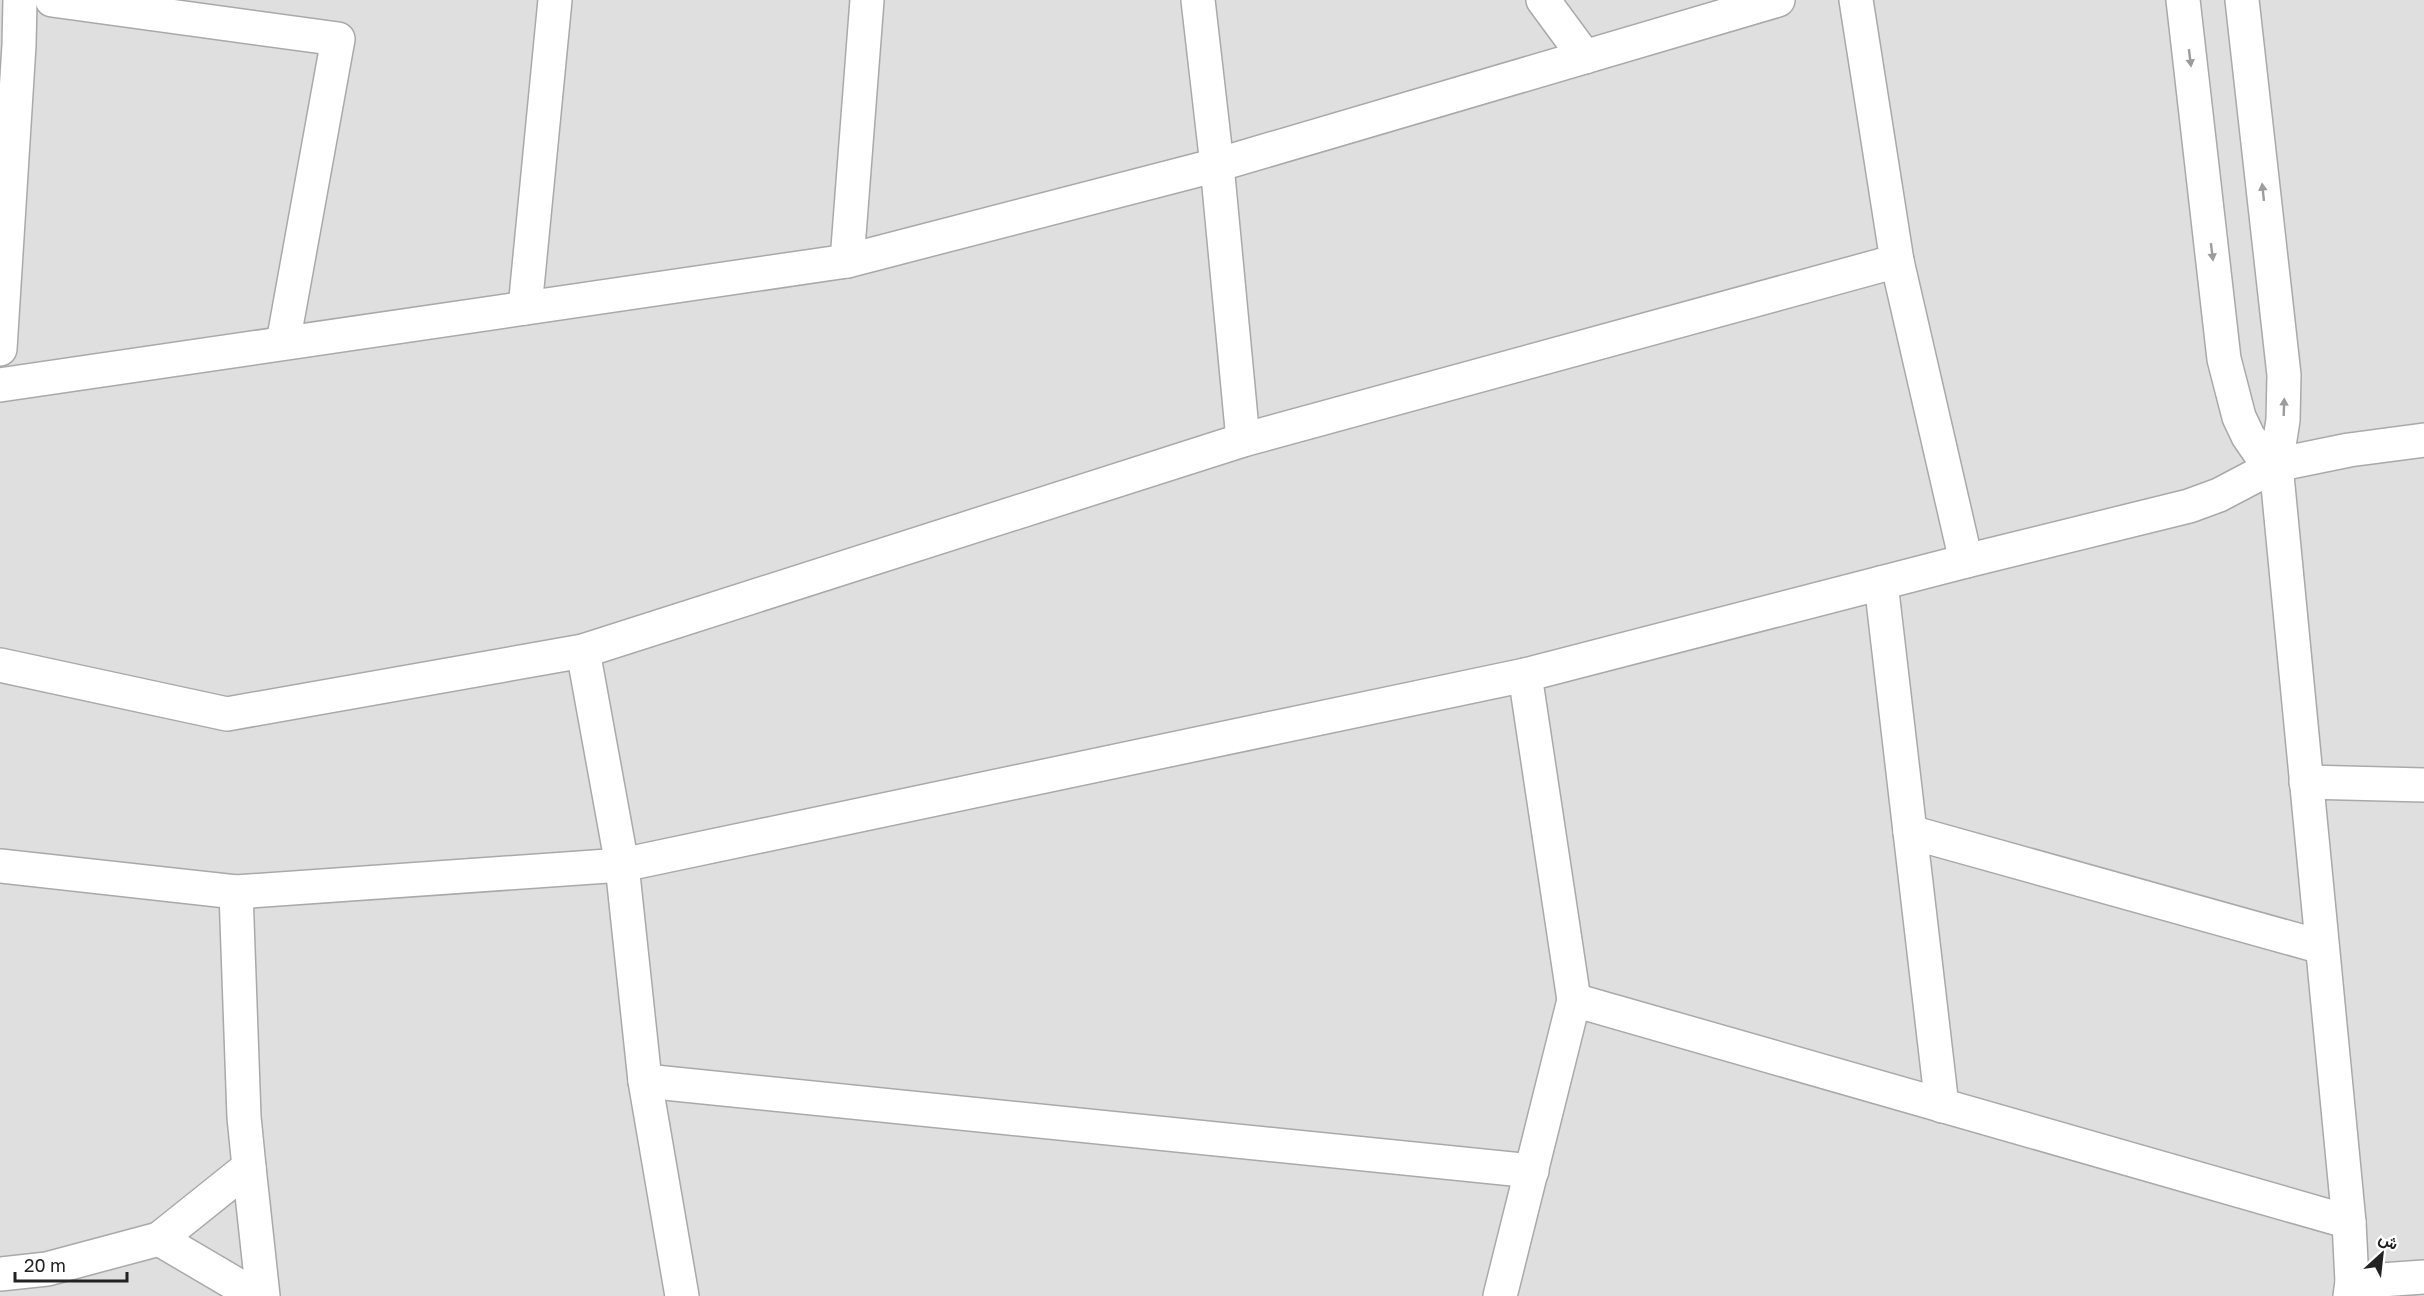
<svg xmlns="http://www.w3.org/2000/svg" width="2424" height="1296" viewBox="0 0 2424 1296" font-family="'Golos Text',Vazirmatn,sans-serif">
<style>
.residential{fill:#e0dfdf}
.lines{fill:none;stroke-linecap:round;stroke-linejoin:round}
.minor-casing{stroke:#a9a9a9;stroke-width:36}
.tertiary-casing{stroke:#a9a9a9;stroke-width:36}
.minor{stroke:#fff;stroke-width:33}
.tertiary{stroke:#fff;stroke-width:33}
.oneway{fill:#9c9c9c}
</style>
<rect width="100%" height="100%" fill="#f2efe9"/>
<rect class="residential" x="0" y="0" width="2424" height="1296"/>
<g class="lines">
<g class="minor-casing">
<g id="minor">
<polyline points="52,0 338,39 283,343"/>
<polyline points="1198,0 1217,165 1243,440"/>
<polyline points="1543,0 1585,57"/>
<polyline points="1856,0 1897,261 1966,561"/>
<polyline points="847,261 867,0"/>
<polyline points="525,308 555,0"/>
<polyline points="0,349 19,45 20,0"/>
<polyline points="0,385 847,261 1217,165 1778,0"/>
<polyline points="2276,465 2349,1222 2352,1282 2350,1296"/>
<polyline points="1881,583 1942,1106"/>
<polyline points="583,651 622,865 645,1081 682,1296"/>
<polyline points="0,665 227,714 583,651 1243,440 1897,261"/>
<polyline points="2306,782 2424,785"/>
<polyline points="1910,832 2322,947"/>
<polyline points="0,866 236,892 622,865"/>
<polyline points="1574,1000 2349,1222"/>
<polyline points="645,1081 1532,1171"/>
<polyline points="249,1167 263,1296"/>
<polyline points="159,1239 256,1296"/>
<polyline points="0,1274 47,1269 159,1239 249,1167 244,1117 236,892"/>
<polyline points="2352,1282 2424,1277"/>
<polyline points="1500,1296 1574,1000 1525,675"/>
</g>
</g>
<g class="tertiary-casing">
<g id="tertiary">
<polyline points="2183,0 2224,359 2239,417 2248,436 2259,452 2276,465 2283,420 2284,375 2242,0"/>
<polyline points="622,865 1525,675 1966,561 2189,506 2219,495 2276,465 2349,450 2424,440"/>
</g>
</g>
<use href="#minor" class="minor"/>
<use href="#tertiary" class="tertiary"/>
</g>
<defs><path id="oneway-solid" d="M-6-.8H1V-3.2L6.5 0L1 3.2V.8H-6Z" transform="scale(1.5)"/></defs>
<g class="oneway">
<use href="#oneway-solid" transform="translate(2190 58) rotate(83)"/>
<use href="#oneway-solid" transform="translate(2263 192) rotate(-96)"/>
<use href="#oneway-solid" transform="translate(2212 252) rotate(83)"/>
<use href="#oneway-solid" transform="translate(2284 407) rotate(-88)"/>
</g>
<g transform="translate(2382 1254) rotate(27)" stroke="#ffffff" stroke-width="4.5" paint-order="stroke">
<path d="M0-4.5L10 22L0 15L-10 22Z" fill="#222222"/>
<text y="-9" font-size="16" font-weight="bold" text-anchor="middle" fill="#222222">ش</text>
</g>
<path d="M15 1272v9h112v-9" fill="none" stroke="#222222" stroke-width="3"/>
<text x="24" y="1272" font-size="18" fill="#222222" stroke="#ffffff" stroke-width="4.5" paint-order="stroke">20 m</text>
</svg>
